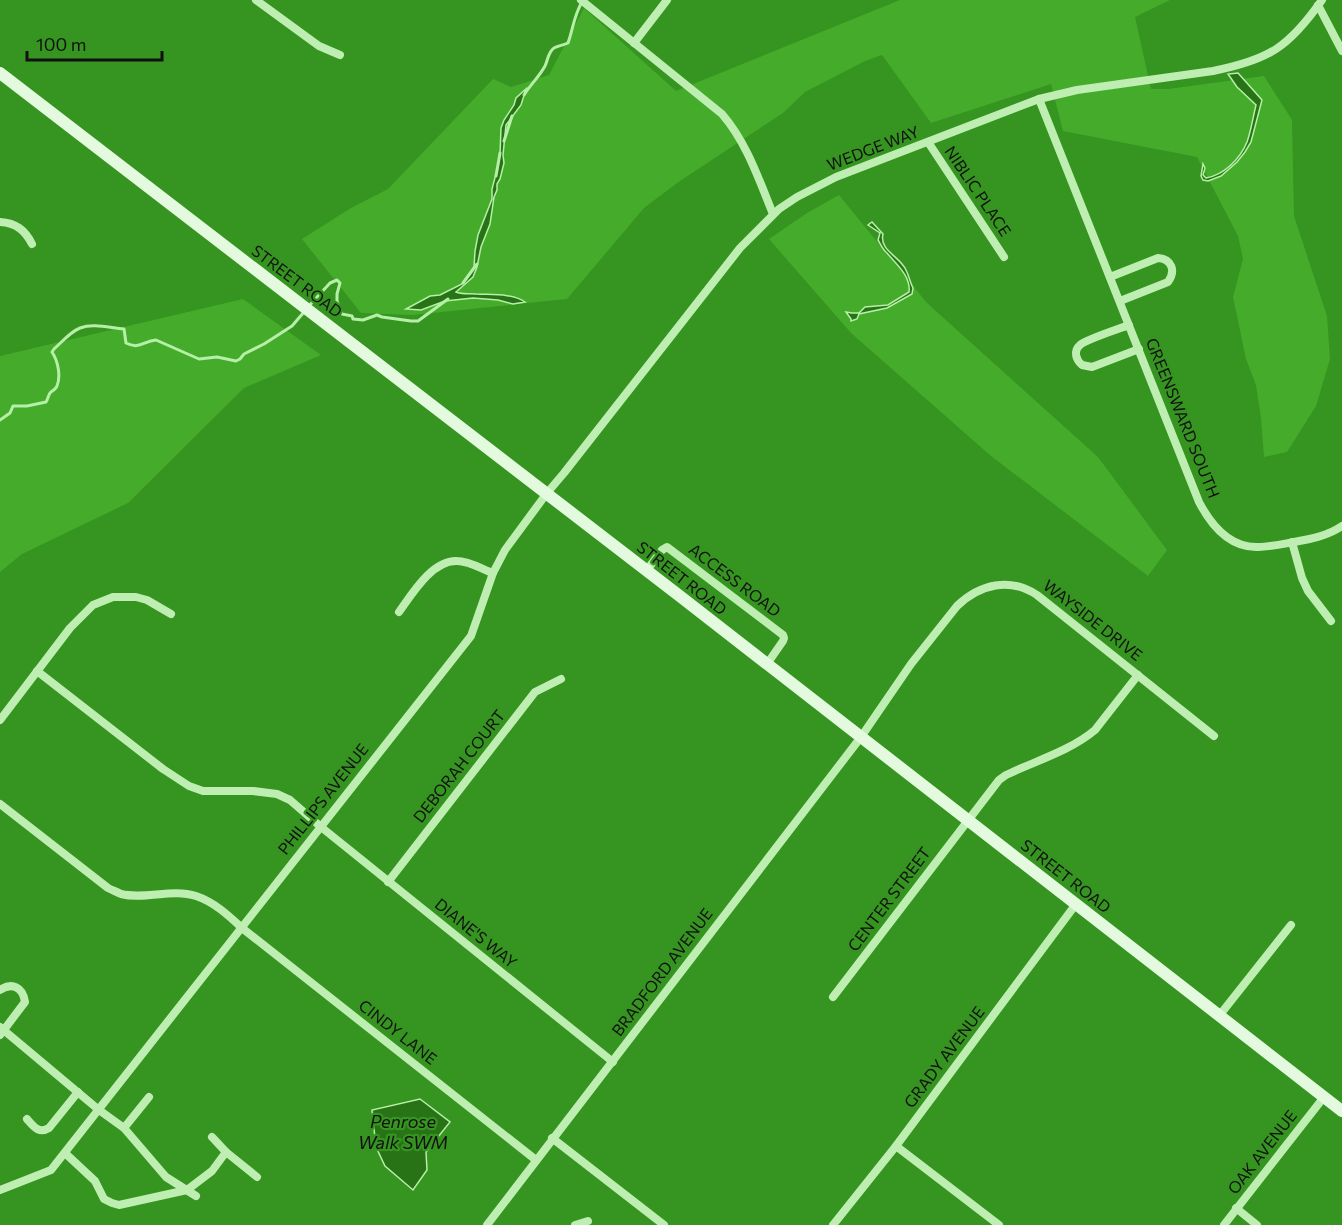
<svg xmlns="http://www.w3.org/2000/svg" width="1342" height="1225" viewBox="0 0 1342 1225" font-family="Commissioner,sans-serif">
<style>
.green{fill:#44ac2a}
.water{fill:#277316;stroke:#b6efa7;stroke-width:1.5}
.lines{fill:none;stroke-linecap:round;stroke-linejoin:round}
.stream{stroke:#b6efa7;stroke-width:3}
.street{stroke:#bfeeb3;stroke-width:8}
.secondary{stroke:#e4fadf;stroke-width:12}
.labels{text-anchor:middle;stroke-width:4.5;stroke-linejoin:round;paint-order:stroke}
.street-label{font-size:16px;fill:#111;stroke:#369420}
.water-label{font-size:18px;font-style:italic;fill:#111;stroke:#369420}
</style>
<rect width="100%" height="100%" fill="#369420"/>
<g class="green">
<polygon points="900,0 1170,0 1135,17 1151,89 1168,89 1264,76 1292,120 1294,216 1327,316 1330,359 1316,406 1287,452 1264,457 1261,418 1256,385 1246,359 1233,297 1243,259 1238,236 1197,157 1063,131 1051,84 931,123 882,55 865,61 805,92 783,113 677,183 644,208 567,299 412,315 361,313 302,239 351,208 388,189 493,79 511,87 549,75 584,8 676,91"/>
<polygon points="839,195 927,303 1098,457 1167,550 1148,576 991,456 851,333 769,239 807,213"/>
<polygon points="243,299 321,355 244,388 128,503 22,554 0,572 0,356"/>
</g>
<g class="water">
<path d="M1238,73L1262,100L1251,142L1245,152L1237,162L1221,176L1208,181L1203,180L1201,176L1203,164L1205,168L1203,175L1206,178C1224,175 1240,159 1247,142C1251,131 1253,117 1256,105L1237,87L1228,74Z"/>
<path d="M526,89L521,105L506,125L503,155L504,163L500,179L497,184V190L494,197L490,224L481,247L477,267L473,277L456,292C463,295 469,293 476,294C491,295 512,293 525,302L513,304L498,300L473,298L445,301L421,310L406,309L430,296L440,295L462,284L474,267L475,251L478,235L492,199V189L498,166L500,154L501,128L504,120L514,105L516,98Z"/>
<path d="M872,222L883,234C879,251 900,256 906,270C909,276 910,282 913,288L912,294L887,308L859,314L857,319L851,321V319L846,312L852,313H859L865,307L888,305L909,292C911,276 896,264 887,253C883,250 881,245 878,240L880,233L868,225Z"/>
<polygon points="420,1099 450,1122 426,1152 427,1170 413,1190 385,1166 376,1147 372,1110"/>
</g>
<g class="lines">
<g class="stream">
<path d="M524,95C531,84 539,77 545,66C548,60 548,52 554,48C557,46 564,45 568,43C573,29 574,15 582,2"/>
<polyline points="504,141 512,116"/>
<polyline points="496,176 500,153"/>
<polyline points="463,283 477,264"/>
<polyline points="308,307 330,283 337,280 340,283 337,294 337,301 342,314 352,316 353,319 363,320 377,315 382,317 411,321 418,321 448,299"/>
<path d="M0,420L10,413L13,406H27L46,402C48,399 48,396 50,393C52,391 56,389 57,386C61,376 58,361 52,352L54,349C62,342 70,332 80,328C93,323 110,328 124,329L126,343C140,350 143,341 156,340L199,359L217,357L236,361L240,359L244,354L264,344L292,326L304,312"/>
</g>
<g class="street">
<polyline points="256,0 319,46 340,55"/>
<path d="M581,0L722,114C747,143 759,180 773,214"/>
<polyline points="1318,5 1342,51"/>
<polyline points="634,43 667,0"/>
<path d="M1039,99L1199,502C1211,525 1229,548 1258,547C1270,547 1283,544 1294,542C1311,539 1327,536 1342,526"/>
<polyline points="928,142 1004,257"/>
<path d="M0,222C16,223 25,230 32,244"/>
<path d="M1110,277L1158,258C1172,259 1176,271 1168,282L1120,301"/>
<path d="M1129,325C1119,329 1087,339 1080,345C1073,351 1076,360 1082,365L1092,367L1139,349"/>
<polyline points="1292,542 1302,578 1308,591 1331,621"/>
<polyline points="647,570 662,550 667,547 783,635 784,638 783,641 767,664"/>
<path d="M399,612C412,594 432,560 457,561C469,561 482,569 493,573"/>
<polyline points="37,671 163,769 189,786 203,791 253,791 277,794 290,800 321,827 613,1062"/>
<polyline points="0,720 70,628 93,605 113,597 136,597 147,600 171,614"/>
<path d="M0,804L108,888C112,890 117,892 121,894C145,900 172,888 196,896C214,902 228,915 242,928L536,1160"/>
<polyline points="388,882 535,692 561,679"/>
<path d="M0,990C12,982 23,987 25,1002L0,1035"/>
<path d="M833,997L999,780L1006,775C1035,761 1070,751 1095,730L1138,675"/>
<polyline points="1219,1016 1291,925"/>
<polyline points="0,1027 99,1110 124,1128 166,1177 196,1196"/>
<path d="M27,1119C34,1127 39,1134 49,1128L78,1092"/>
<polyline points="124,1128 149,1097"/>
<polyline points="212,1137 226,1152 257,1177"/>
<polyline points="552,1138 664,1225"/>
<polyline points="896,1146 999,1225"/>
<polyline points="65,1153 95,1181 104,1199 112,1203 119,1205 187,1190 212,1171 226,1152"/>
<path d="M0,1190L51,1170L471,636L493,573L505,550L547,493L564,473L740,248L779,209L797,197L836,177L1039,99L1077,90L1213,71C1269,60 1289,47 1322,0"/>
<polyline points="1236,1208 1257,1225"/>
<path d="M487,1225L861,737L911,664L957,606C980,584 1010,577 1037,595L1214,736"/>
<polyline points="575,1225 588,1221"/>
<polyline points="833,1225 896,1146 1076,904"/>
<polyline points="1224,1225 1324,1097"/>
</g>
<polyline class="secondary" points="0,73 681,597 1342,1111"/>
</g>
<g class="labels">
<g class="street-label">
<text transform="translate(873 148) rotate(-21)" y="6">WEDGE WAY</text>
<text transform="translate(978 191) rotate(56)" y="6">NIBLIC PLACE</text>
<text transform="translate(297 281) rotate(37)" y="6">STREET ROAD</text>
<text transform="translate(1183 418) rotate(68)" y="6">GREENSWARD SOUTH</text>
<text transform="translate(682 578) rotate(38)" y="6">STREET ROAD</text>
<text transform="translate(735 580) rotate(37)" y="6">ACCESS ROAD</text>
<text transform="translate(1093 620) rotate(38)" y="6">WAYSIDE DRIVE</text>
<text transform="translate(459 766) rotate(-52)" y="6">DEBORAH COURT</text>
<text transform="translate(323 799) rotate(-52)" y="6">PHILLIPS AVENUE</text>
<text transform="translate(1066 876) rotate(38)" y="6">STREET ROAD</text>
<text transform="translate(889 899) rotate(-53)" y="6">CENTER STREET</text>
<text transform="translate(476 933) rotate(39)" y="6">DIANE'S WAY</text>
<text transform="translate(662 972) rotate(-53)" y="6">BRADFORD AVENUE</text>
<text transform="translate(398 1032) rotate(38)" y="6">CINDY LANE</text>
<text transform="translate(944 1057) rotate(-53)" y="6">GRADY AVENUE</text>
<text transform="translate(1262 1152) rotate(-52)" y="6">OAK AVENUE</text>
</g>
<g class="water-label">
<text x="403" y="1128">Penrose<tspan x="403" dy="21">Walk SWM</tspan></text>
</g>
</g>
<path d="M27 51v9h135v-9" fill="none" stroke="#111111" stroke-width="3"/>
<text x="36" y="51" font-size="18" fill="#111111" stroke="#369420" stroke-width="4.5" paint-order="stroke">100 m</text>
</svg>
